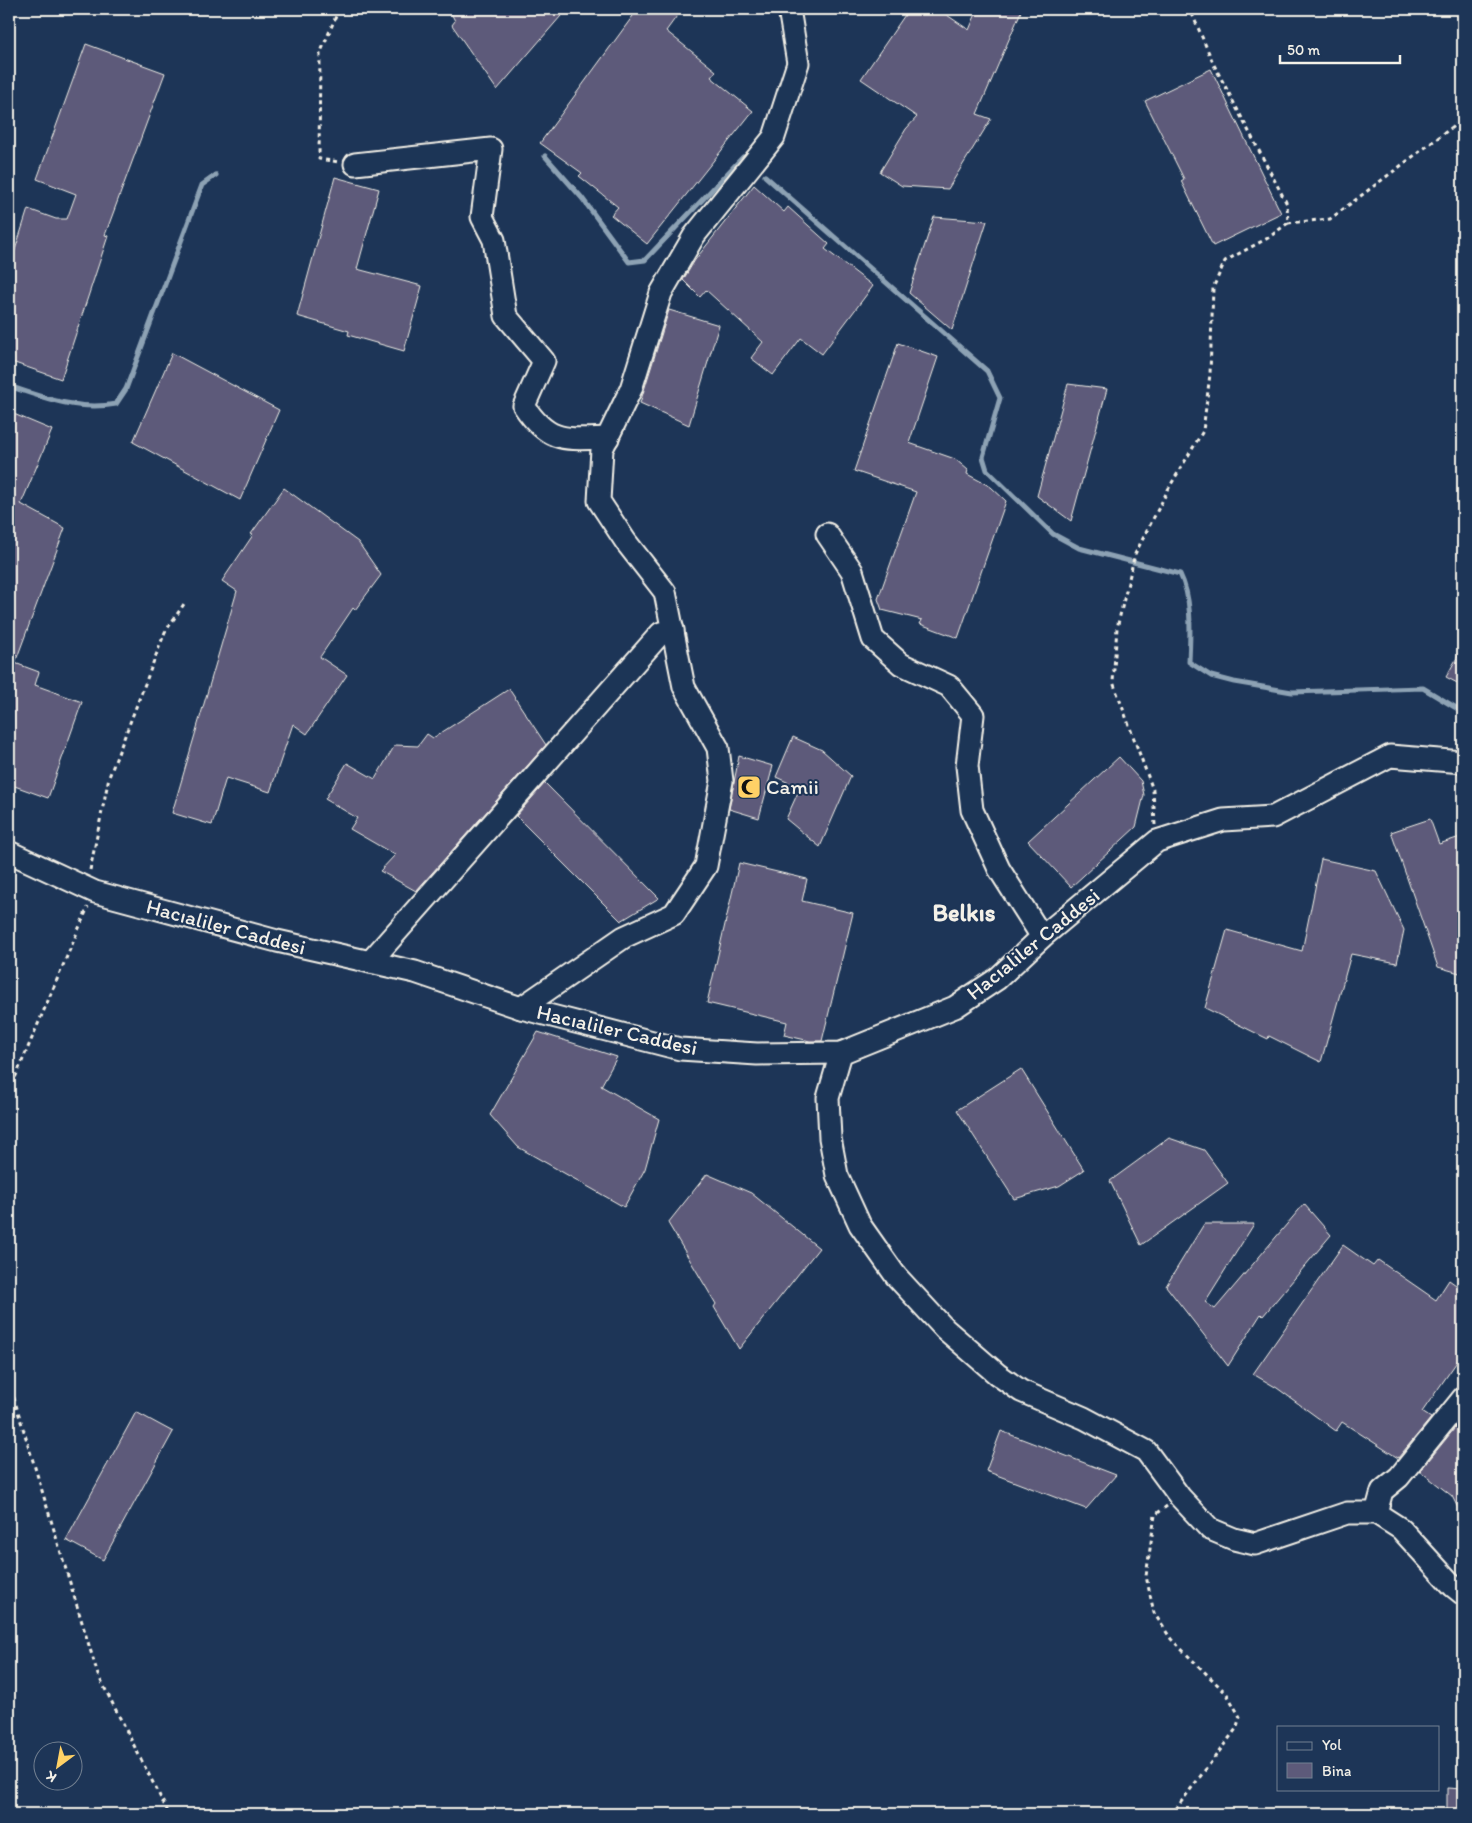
<svg xmlns="http://www.w3.org/2000/svg" width="1472" height="1823" viewBox="0 0 1472 1823" font-family="Itim,sans-serif">
<style>
.lines{fill:none;stroke-linecap:round;stroke-linejoin:round}
.stream{stroke:#8da2b4;stroke-width:5}
.building{fill:#5d5a7a;stroke:#f4f1e8}
.minor-casing{stroke:#f4f1e8;stroke-width:25}
.path{stroke:#f4f1e8;stroke-width:3;stroke-dasharray:4 4;stroke-linecap:butt}
.minor{stroke:#1d3557;stroke-width:21}
.labels{text-anchor:middle;stroke-width:4;stroke-linejoin:round;paint-order:stroke}
.poi-label{font-size:21px;fill:#f4f1e8;stroke:#1d3557;text-anchor:start}
.street-label{font-size:21px;fill:#f4f1e8;stroke:#1d3557}
.quarter-label{font-size:24px;font-weight:bold;fill:#f4f1e8;stroke:#1d3557}
</style>
<rect width="100%" height="100%" fill="#1d3557"/>
<filter id="ink" filterUnits="userSpaceOnUse"><feTurbulence type="fractalNoise" baseFrequency=".02" numOctaves="2"/><feDisplacementMap in="SourceGraphic" scale="10" xChannelSelector="R" yChannelSelector="G"/><feConvolveMatrix kernelMatrix="1 2 1 2 8 2 1 2 1" color-interpolation-filters="sRGB"/></filter>
<g filter="url(#ink)">
<g class="lines">
<g class="stream">
<polyline points="545,156 582,198 629,262 645,260 743,157"/>
<path d="M765,176L987,371L1000,398L983,457L987,470L1053,534L1079,548L1180,574C1193,600 1190,634 1189,662L1211,676L1234,682L1292,692L1423,688L1463,712"/>
<path d="M9,386C44,398 78,411 116,404L126,389L202,185L216,175"/>
</g>
</g>
<g class="building">
<polygon points="449,9 567,9 497,90 452,25 455,21"/>
<polygon points="638,9 682,9 666,31 716,71 711,77 753,111 647,244 611,215 618,207 579,176 582,173 540,143"/>
<polygon points="909,9 938,9 969,30 978,9 1022,9 977,114 991,119 948,189 902,186 880,172 906,129 917,117 861,79"/>
<polygon points="86,44 165,73 105,235 108,236 61,379 9,361 9,269 28,209 56,219 67,219 76,194 37,179"/>
<polygon points="1211,69 1281,213 1213,246 1181,181 1184,179 1145,101"/>
<polygon points="335,177 379,189 357,269 422,286 404,351 348,335 349,331 297,316"/>
<polygon points="754,185 784,212 788,207 829,244 825,249 873,286 822,354 801,338 773,375 751,358 763,342 706,290 700,297 683,280 695,260"/>
<polygon points="934,217 987,221 952,330 909,293"/>
<polygon points="669,310 719,325 689,425 640,403"/>
<polygon points="898,343 938,357 909,443 955,459 968,470 967,474 991,487 1006,501 958,638 920,624 922,620 882,610 878,599 916,492 854,471"/>
<polygon points="172,353 279,410 240,500 133,442"/>
<polygon points="1068,384 1107,389 1071,521 1037,496"/>
<polygon points="9,412 52,430 21,504 65,528 15,663 39,672 35,685 82,702 48,798 9,784"/>
<polygon points="284,488 358,542 381,575 355,610 353,608 320,657 347,675 307,734 293,724 270,792 226,778 212,825 172,813 237,591 222,581 253,535 251,534"/>
<polygon points="1463,647 1463,686 1446,677"/>
<polygon points="509,689 546,745 416,891 380,871 395,855 350,829 357,818 325,799 347,763 375,779 395,745 418,746 427,734 433,738"/>
<polygon points="793,737 822,750 851,776 820,847 786,819 800,788 776,777"/>
<polygon points="739,756 773,766 759,818 729,809"/>
<polygon points="1119,757 1141,781 1144,795 1136,827 1071,887 1028,841"/>
<polygon points="545,783 659,898 621,921 516,816"/>
<polygon points="1430,819 1439,844 1463,836 1463,974 1438,967 1391,832"/>
<polygon points="1321,859 1376,871 1404,930 1397,963 1351,954 1321,1062 1269,1036 1268,1039 1205,1008 1227,930 1302,951"/>
<polygon points="739,863 807,879 802,901 853,913 822,1041 810,1041 784,1035 787,1022 707,1003"/>
<polygon points="538,1032 617,1057 601,1086 659,1119 645,1169 624,1207 518,1147 490,1115"/>
<polygon points="1021,1069 1084,1170 1059,1186 1014,1199 957,1110"/>
<polygon points="1169,1138 1204,1150 1228,1183 1141,1245 1110,1181"/>
<polygon points="707,1174 751,1193 819,1248 739,1349 714,1307 716,1304 668,1223"/>
<polygon points="1304,1204 1331,1235 1263,1316 1261,1314 1228,1366 1166,1286 1204,1224 1254,1224 1205,1302 1215,1309"/>
<polygon points="1343,1245 1373,1266 1378,1260 1436,1300 1449,1280 1463,1290 1463,1353 1422,1412 1431,1418 1398,1458 1342,1422 1336,1431 1277,1388 1253,1374"/>
<polygon points="136,1412 173,1432 103,1560 66,1540"/>
<polygon points="1463,1418 1463,1518 1452,1496 1420,1471"/>
<polygon points="1001,1431 1116,1475 1086,1509 986,1471"/>
<polygon points="1447,1788 1463,1789 1463,1814 1447,1814"/>
</g>
<g class="lines">
<g class="minor-casing">
<g id="minor">
<path d="M355,164L491,149L482,217L494,240L506,316L544,361L524,406C549,444 566,439 608,438"/>
<polyline points="827,534 852,571 873,639 901,664 949,686 973,715 967,766 972,810 999,869 1042,937"/>
<polyline points="9,852 95,892 277,941 415,972 521,1008 680,1049 757,1054 841,1053 955,1007 997,979 1042,937 1157,841 1223,820 1273,817 1390,756 1463,762"/>
<polyline points="370,962 661,633 673,630"/>
<polyline points="521,1008 624,937 674,914 706,866 722,781 718,748 684,687 665,592 626,542 599,501 602,449 631,389 661,293 694,236 774,137 798,63 789,9"/>
<polyline points="841,1053 828,1098 830,1138 837,1175 860,1225 896,1276 945,1329 997,1374 1021,1391 1084,1418 1146,1451 1180,1497 1210,1529 1234,1539 1255,1544 1347,1513 1376,1513 1401,1529 1453,1586 1463,1594"/>
<polyline points="1376,1513 1382,1491 1399,1477 1463,1398"/>
</g>
</g>
<g class="path">
<polyline points="339,9 320,54 319,159 339,162"/>
<polyline points="1288,223 1330,219 1463,119"/>
<polyline points="1155,825 1153,790 1113,682 1117,628 1135,554 1170,486 1203,431 1210,374 1213,288 1225,261 1268,238 1288,223 1287,204 1214,65 1190,9"/>
<polyline points="90,870 109,777 165,632 184,604"/>
<polyline points="9,1092 88,907"/>
<polyline points="9,1382 98,1675 169,1814"/>
<polyline points="1167,1506 1155,1515 1146,1576 1154,1613 1171,1639 1227,1694 1240,1717 1236,1729 1172,1814"/>
</g>
<use href="#minor" class="minor"/>
</g>
</g>
<defs>
<g id="mosque-square" transform="scale(1.25)"><rect x="-9" y="-9" width="18" height="18" rx="4" fill="#ffd166" stroke="#1d3557"/><path d="M3.5-4.9A6 6 0 1 0 3.5 4.9A5 5 0 1 1 3.5-4.9Z" fill="#111"/></g>
</defs>
<g fill-rule="evenodd">
<use href="#mosque-square" x="749" y="787"/>
</g>
<g class="labels">
<g class="poi-label">
<text x="766" y="794">Camii</text>
</g>
<g class="street-label">
<text transform="translate(226 927) rotate(15)" y="7">Hacıaliler Caddesi</text>
<text transform="translate(1033 944) rotate(-39)" y="7">Hacıaliler Caddesi</text>
<text transform="translate(617 1030) rotate(13)" y="7">Hacıaliler Caddesi</text>
</g>
<g class="quarter-label">
<text x="964" y="921">Belkıs</text>
</g>
</g>
<rect width="1472" height="1823" fill="none" stroke="#1d3557" stroke-width="30"/>
<rect x="15" y="15" width="1442" height="1793" fill="none" stroke="#f4f1e8" stroke-width="2" filter="url(#ink)"/>
<rect x="1277" y="1726" width="162" height="65" fill="#1d3557" stroke="#738091"/>
<rect x="1287" y="1742" width="25" height="8" fill="#1d3557" stroke="#738091"/>
<text x="1322" y="1750" font-size="15" fill="#f4f1e8">Yol</text>
<rect x="1287" y="1763" width="25" height="15" fill="#5d5a7a" stroke="#738091"/>
<text x="1322" y="1776" font-size="15" fill="#f4f1e8">Bina</text>
<g transform="translate(58 1766) rotate(212)"><circle r="24" fill="#1d3557" stroke="#738091"/>
<path d="M0-4L9 19L0 12L-9 19Z" fill="#ffd166"/>
<text y="-8" font-size="14" font-weight="bold" text-anchor="middle" fill="#f4f1e8">K</text>
</g>
<path d="M1280 55v8h120v-8" fill="none" stroke="#f4f1e8" stroke-width="2.5"/>
<text x="1287" y="55" font-size="15" fill="#f4f1e8" stroke="#1d3557" stroke-width="4" paint-order="stroke">50 m</text>
</svg>
